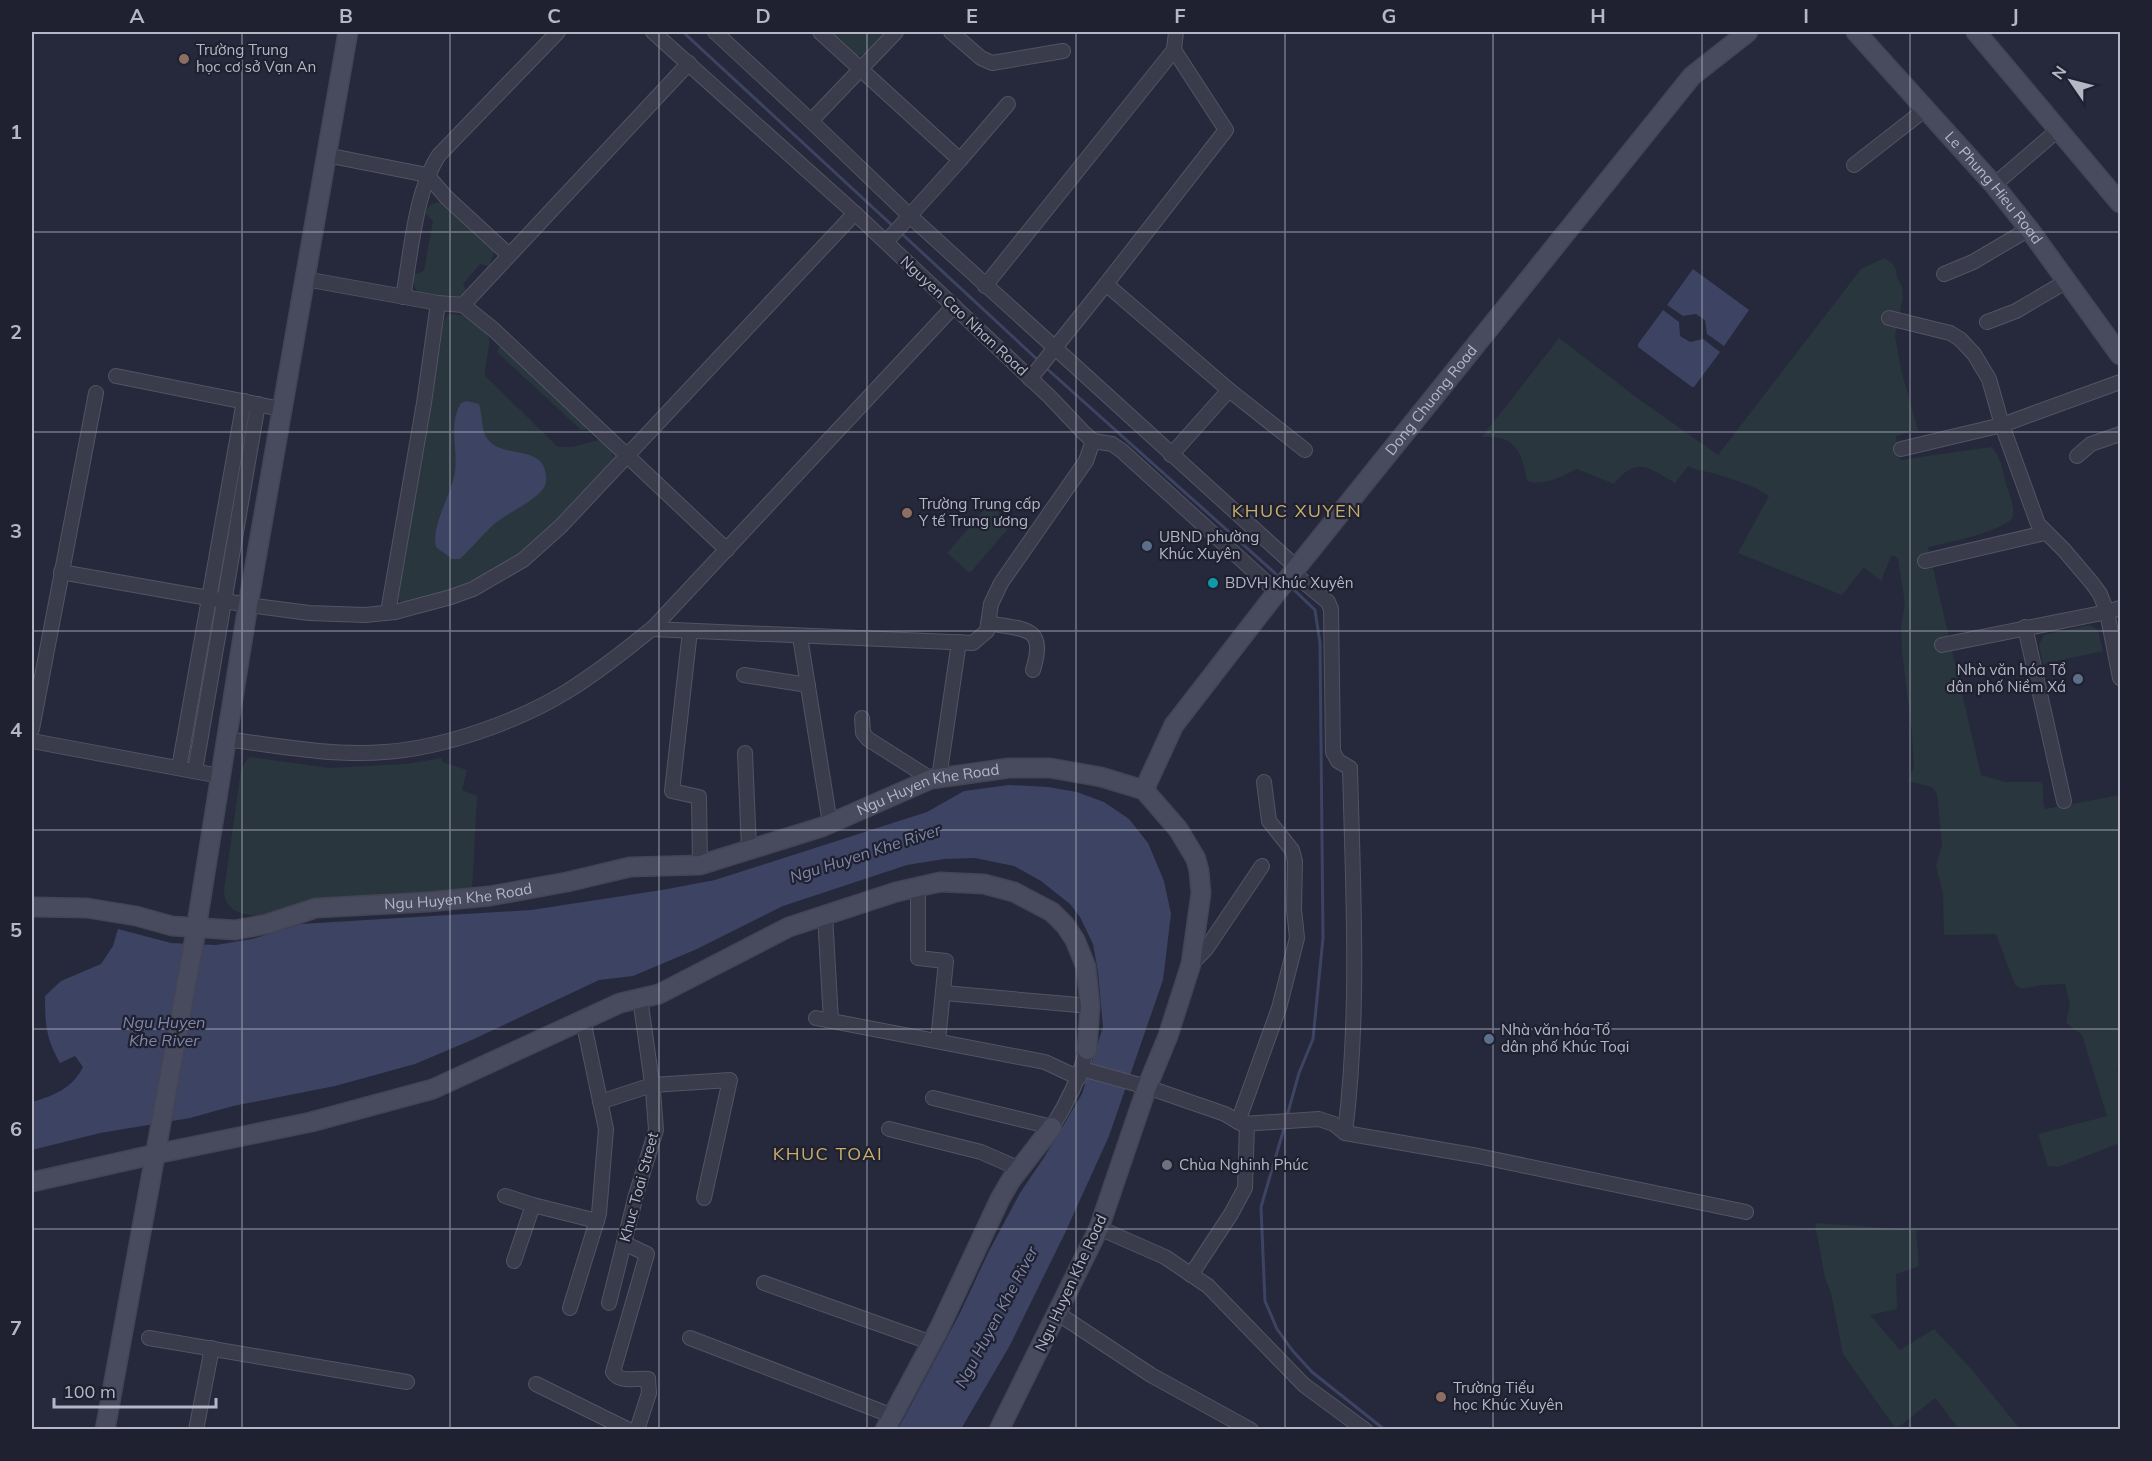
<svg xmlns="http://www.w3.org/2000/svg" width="2152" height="1461" viewBox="0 0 2152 1461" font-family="Mulish,sans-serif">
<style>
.green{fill:#29363d}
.water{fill:#3d4362}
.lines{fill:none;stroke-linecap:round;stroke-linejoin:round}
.stream{stroke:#3d4362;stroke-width:3}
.street-casing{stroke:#525463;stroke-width:16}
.secondary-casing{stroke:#434554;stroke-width:21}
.street{stroke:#3a3c4b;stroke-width:14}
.secondary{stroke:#484a5e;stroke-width:18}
.grid{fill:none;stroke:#b5b7c7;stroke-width:1.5;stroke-opacity:0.55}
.education-dot{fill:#8d6e63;stroke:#1f2130;stroke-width:2}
.service-dot{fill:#5c6f8a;stroke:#1f2130;stroke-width:2}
.culture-dot{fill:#0f9aa8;stroke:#1f2130;stroke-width:2}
.worship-dot{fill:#6b7280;stroke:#1f2130;stroke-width:2}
.labels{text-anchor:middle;stroke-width:4.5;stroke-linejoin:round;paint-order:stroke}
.poi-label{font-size:15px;fill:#b5b7c7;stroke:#1f2130;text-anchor:start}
.street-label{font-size:15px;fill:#b5b7c7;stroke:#1f2130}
.water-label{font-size:16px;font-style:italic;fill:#8087ab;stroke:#1f2130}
.quarter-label{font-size:18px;letter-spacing:1.5px;fill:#caae6d;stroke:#1f2130}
.neatline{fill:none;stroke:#b5b7c7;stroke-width:2}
.grid-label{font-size:20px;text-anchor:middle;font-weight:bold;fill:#b5b7c7}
</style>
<rect width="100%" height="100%" fill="#26293b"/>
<g class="green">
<polygon points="827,32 887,32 867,53 858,56"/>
<path d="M438,202L442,203L450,208L494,252L489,266L480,264L463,284L467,292L457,300L420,293C413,288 414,283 414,275L424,271L433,221L425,213L430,205Z"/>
<path d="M1884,258L1892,263L1896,270L1897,278L1902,286L1903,297L1895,336L1901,370L1918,430L1896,436L1900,460L1991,447C2001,455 2003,472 2006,484C2009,494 2015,506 2013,516C2010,530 1943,544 1928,547L1981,775L2005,782H2040L2043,785V802L2045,809L2120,795V1067L2117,1070L2120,1079V1150L2117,1144L2058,1167L2048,1166L2038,1134L2107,1116L2082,1035L2066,1023L2070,1004L2065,984L2041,985L2022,989L2015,985L1996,934L1944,935L1943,894L1936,866L1942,845L1937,794L1932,787L1908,781L1914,767L1912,733L1902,651L1901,628L1905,603L1898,559L1895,556H1891L1881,581L1864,567L1842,595L1738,553L1769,496C1756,486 1732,479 1716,474C1706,471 1698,471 1688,466L1675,483C1650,468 1636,455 1614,484L1577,469C1562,476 1543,487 1527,481C1522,452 1516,435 1482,437L1559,338L1640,400L1718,455L1861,269Z"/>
<path d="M453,314C464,314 486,326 489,337C491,345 484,365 485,376L558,447H572L599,440L607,445L615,459C568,511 519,566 452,591C437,597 422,599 407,603L400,601L397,596L400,568L444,321L448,315Z"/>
<polygon points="500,346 589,429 581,430 497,352"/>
<polygon points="989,504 1012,524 970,573 947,553"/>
<polygon points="2089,625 2098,630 2103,651 2043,664 2039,645 2044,635"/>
<path d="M250,757L330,768L406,764L442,758V762L467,770L462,790L477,796L472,891C421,895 370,897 319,903C298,905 276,915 255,915C238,915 224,908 224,890L241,770L247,759Z"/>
<polygon points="1815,1223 1916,1230 1919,1266 1896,1274 1897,1309 1870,1315 1900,1350 1934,1329 1972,1370 2020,1429 1959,1429 1935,1398 1896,1429 1843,1354 1831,1293 1825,1278"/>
</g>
<g class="water">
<polygon points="1693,269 1749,310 1724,346 1707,334 1705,320 1696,314 1683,316 1667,305"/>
<polygon points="1663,310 1679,322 1680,336 1690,342 1703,339 1720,352 1694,387 1692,387 1638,347 1638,344"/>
<path d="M467,401L479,404C482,413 482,429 485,435C493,451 512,450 526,454C534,456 541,460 544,467C546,473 547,480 545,486C537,501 506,513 493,525C481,536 472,548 460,559H452L436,547C431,524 452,495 455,471C458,448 448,424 461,403Z"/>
<path d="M1009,785L1048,787L1077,792L1104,802L1129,819L1148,843L1164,881L1171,914L1163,980L1109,1136L1065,1233L1009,1347L961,1429H898L960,1313L989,1251L1020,1193L1045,1156L1082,1094L1103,1027L1098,972L1093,944L1080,917L1070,904L1041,881L1014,866L975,858L944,859L907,865L783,906L697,949L633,976L599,980L474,1039L415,1064L335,1086L233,1106L190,1118L100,1133L32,1150V1102C53,1096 73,1088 83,1067L75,1056L60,1063C46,1039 45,1024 45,996L61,981L101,964L113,946L118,929L171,943L216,945L252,939L301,924L531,910L662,890L715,880L927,812L964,791Z"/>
</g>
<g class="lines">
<g class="stream">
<polyline points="683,32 895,228"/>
<polyline points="900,232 1040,362"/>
<polyline points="1045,367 1276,574"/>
<polyline points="1287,1116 1299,1073 1313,1039 1323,938 1320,643 1315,610 1290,586"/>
<polyline points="1285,1125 1261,1207 1265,1301 1277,1329 1292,1350 1312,1372 1385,1430"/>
</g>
<g class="street-casing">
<g id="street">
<polyline points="653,32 858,216 1050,397 1083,432 1093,441 1112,444 1122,451 1277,592"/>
<polyline points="715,32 811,121 910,216 1296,567"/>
<polyline points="820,32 960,160"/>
<polyline points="951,32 981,58 992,63 1063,51"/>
<polyline points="1174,50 1176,32"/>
<polyline points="811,121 896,32"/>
<polyline points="326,155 427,175 447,198 509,255"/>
<polyline points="1854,165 1927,108"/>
<polyline points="1994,185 2059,129"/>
<polyline points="886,242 960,160 1008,104"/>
<polyline points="1944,274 1973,262 2029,229"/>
<polyline points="305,279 438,303 463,305 494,330 727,550"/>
<polyline points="985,286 1174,50 1226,130 1106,284 1229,390 1305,450"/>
<path d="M403,297C411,254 415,191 439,155L558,32"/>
<polyline points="463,305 689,63"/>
<polyline points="1889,318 1950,333 1960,339 1974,354 1989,379 2002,425 2038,524 2064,550 2092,583 2100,594 2107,612 2120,608"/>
<polyline points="1987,322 2016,311 2067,281"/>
<polyline points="116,376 281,409"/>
<polyline points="1030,379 1106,284"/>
<polyline points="1901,449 2002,425 2120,382"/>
<polyline points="1171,455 1229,390"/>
<polyline points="2077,456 2091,444 2120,434"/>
<polyline points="1925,561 2045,533"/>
<polyline points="61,572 248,605 309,613 365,615 395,612 451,597 473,589 523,560 561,526 855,213"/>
<path d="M1292,572L1328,602L1331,609L1333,752L1338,761L1350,768C1353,889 1360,1013 1345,1133"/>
<polyline points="388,612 424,403 438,303"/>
<path d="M988,623C1024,630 1047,625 1033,670"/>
<polyline points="2025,627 2064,801"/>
<polyline points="652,629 973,643 987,631 991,604 1001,583 1086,461 1093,441"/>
<polyline points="690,631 672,791 699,797 700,865"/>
<polyline points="800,637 830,823"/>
<polyline points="1942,645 2107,612 2120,678"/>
<polyline points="744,675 808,685"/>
<polyline points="862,718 863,733 868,739 931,779"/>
<polyline points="32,729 96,393"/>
<path d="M226,739C278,746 332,756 385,752C443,748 517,722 566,692C597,673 626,650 654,627L954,306"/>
<polyline points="32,741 220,776"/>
<polyline points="745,753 749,849"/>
<polyline points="179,768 244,401"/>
<polyline points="195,771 258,404"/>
<polyline points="939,778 959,642"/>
<polyline points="918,887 918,958 946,961 938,1041"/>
<polyline points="825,915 831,1021"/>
<polyline points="1191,964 1206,949 1262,866"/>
<polyline points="944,993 1090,1006"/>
<polyline points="816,1018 1045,1062 1079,1078"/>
<polyline points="1082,1069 1147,1087 1225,1114 1242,1124 1319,1119 1334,1124 1345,1133 1478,1156 1746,1212"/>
<path d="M933,1098L1052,1127C1068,1102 1079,1079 1087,1050"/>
<polyline points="600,1102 652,1085 730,1080 704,1198"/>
<polyline points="1238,1122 1279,1008 1297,938 1294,909 1295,861 1292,850 1269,821 1264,782"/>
<polyline points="889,1129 981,1152 1020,1169"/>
<polyline points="505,1196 533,1205 514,1261"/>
<polyline points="533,1205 597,1221"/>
<polyline points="1099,1228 1165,1257 1208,1286 1304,1385 1365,1430"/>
<path d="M624,1243L647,1254L613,1372C621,1384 636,1377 648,1379L649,1393L637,1430"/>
<polyline points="1191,1275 1231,1214 1245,1188 1247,1124"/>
<polyline points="764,1283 932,1343"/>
<polyline points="609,1303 636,1195 656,1130 653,1090 640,998"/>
<polyline points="570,1308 599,1214 606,1129 583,1020"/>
<polyline points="1057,1313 1151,1375 1251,1430"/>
<polyline points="149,1338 407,1382"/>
<polyline points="690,1338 893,1416"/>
<polyline points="536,1384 629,1430"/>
<polyline points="196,1430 212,1348"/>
</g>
</g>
<g class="secondary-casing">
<g id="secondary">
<path id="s1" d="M1856,32L1994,185L2029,229L2120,355"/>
<polyline points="1976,32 2120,203"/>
<path id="s2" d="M1144,790L1174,725L1277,592L1692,76L1748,32"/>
<path id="s3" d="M32,907L87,908L136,916L172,926L235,930L267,924L316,908L428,902L490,896L567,882L630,867L700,865L822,827L931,779L1009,768H1050L1101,777L1144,790L1178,829L1196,859L1199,871L1201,893L1191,964L1168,1036L1147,1087L1099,1228L999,1430"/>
<polyline points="32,1182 156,1154 311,1122 433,1089 620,1003 659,994 789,927 896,892 940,882 984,884 1014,892 1052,912 1065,925 1075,940 1086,967 1090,1006 1087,1050"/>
<polyline points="105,1430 194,942 248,605 348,32"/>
<polyline points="885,1430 939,1329 1000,1199 1011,1180 1052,1127"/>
</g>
</g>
<use href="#street" class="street"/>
<use href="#secondary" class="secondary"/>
</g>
<path class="grid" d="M242,32V1430M450,32V1430M659,32V1430M867,32V1430M1076,32V1430M1285,32V1430M1493,32V1430M1702,32V1430M1910,32V1430M32,232H2120M32,432H2120M32,631H2120M32,830H2120M32,1029H2120M32,1229H2120"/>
<g class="education-dot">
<circle cx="184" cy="59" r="6"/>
<circle cx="907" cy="513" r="6"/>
<circle cx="1441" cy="1397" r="6"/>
</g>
<g class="service-dot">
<circle cx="1147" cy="546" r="6"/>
<circle cx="2078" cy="679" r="6"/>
<circle cx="1489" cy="1039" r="6"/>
</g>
<circle class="culture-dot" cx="1213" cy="583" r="6"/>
<circle class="worship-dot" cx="1167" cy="1165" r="6"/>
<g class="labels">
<g class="poi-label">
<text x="196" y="55">Trường Trung<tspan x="196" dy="17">học cơ sở Vạn An</tspan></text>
<text x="919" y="509">Trường Trung cấp<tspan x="919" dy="17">Y tế Trung ương</tspan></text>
<text x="1159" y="542">UBND phường<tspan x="1159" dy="17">Khúc Xuyên</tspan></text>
<text x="1225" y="588">BDVH Khúc Xuyên</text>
<text x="2066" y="675" text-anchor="end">Nhà văn hóa Tổ<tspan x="2066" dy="17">dân phố Niềm Xá</tspan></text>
<text x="1501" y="1035">Nhà văn hóa Tổ<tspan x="1501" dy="17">dân phố Khúc Toại</tspan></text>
<text x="1179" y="1170">Chùa Nghinh Phúc</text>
<text x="1453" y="1393">Trường Tiểu<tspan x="1453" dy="17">học Khúc Xuyên</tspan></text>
</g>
<g class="street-label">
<text dy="5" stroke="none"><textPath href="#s1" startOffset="208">Le Phung Hieu Road</textPath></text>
<text transform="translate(964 316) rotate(43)" y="5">Nguyen Cao Nhan Road</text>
<text dy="5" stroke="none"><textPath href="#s2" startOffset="486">Dong Chuong Road</textPath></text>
<text dy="5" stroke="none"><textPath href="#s3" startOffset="918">Ngu Huyen Khe Road</textPath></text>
<text dy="5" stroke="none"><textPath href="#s3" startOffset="432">Ngu Huyen Khe Road</textPath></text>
<text transform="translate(639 1187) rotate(-75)" y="5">Khuc Toai Street</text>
<text transform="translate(1071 1283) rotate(-65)" y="5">Ngu Huyen Khe Road</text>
</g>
<g class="water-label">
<text transform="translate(865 853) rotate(-18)" y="6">Ngu Huyen Khe River</text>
<text x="164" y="1028">Ngu Huyen<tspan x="164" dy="18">Khe River</tspan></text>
<text transform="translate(996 1317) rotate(-62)" y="6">Ngu Huyen Khe River</text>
</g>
<g class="quarter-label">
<text x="1297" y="517">KHUC XUYEN</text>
<text x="828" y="1160">KHUC TOAI</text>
</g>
</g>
<rect width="2152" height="1461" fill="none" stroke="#1f2130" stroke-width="66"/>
<g transform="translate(2071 81) rotate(305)" stroke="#1f2130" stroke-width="4.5" paint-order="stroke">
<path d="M0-4.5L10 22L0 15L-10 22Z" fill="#b5b7c7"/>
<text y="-9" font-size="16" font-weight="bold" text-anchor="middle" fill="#b5b7c7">N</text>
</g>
<path d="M54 1398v9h162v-9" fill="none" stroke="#b5b7c7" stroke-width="3"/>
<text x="63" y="1398" font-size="18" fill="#b5b7c7" stroke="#1f2130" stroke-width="4.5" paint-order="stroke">100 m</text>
<rect x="33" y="33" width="2086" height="1395" class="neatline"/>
<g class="grid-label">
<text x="137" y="23">A</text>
<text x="346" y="23">B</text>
<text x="554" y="23">C</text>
<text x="763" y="23">D</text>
<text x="972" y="23">E</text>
<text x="1180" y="23">F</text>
<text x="1389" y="23">G</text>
<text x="1598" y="23">H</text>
<text x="1806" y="23">I</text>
<text x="2015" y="23">J</text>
<text x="16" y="139">1</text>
<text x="16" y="339">2</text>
<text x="16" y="538">3</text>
<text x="16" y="737">4</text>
<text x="16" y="937">5</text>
<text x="16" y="1136">6</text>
<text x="16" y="1335">7</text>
</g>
</svg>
